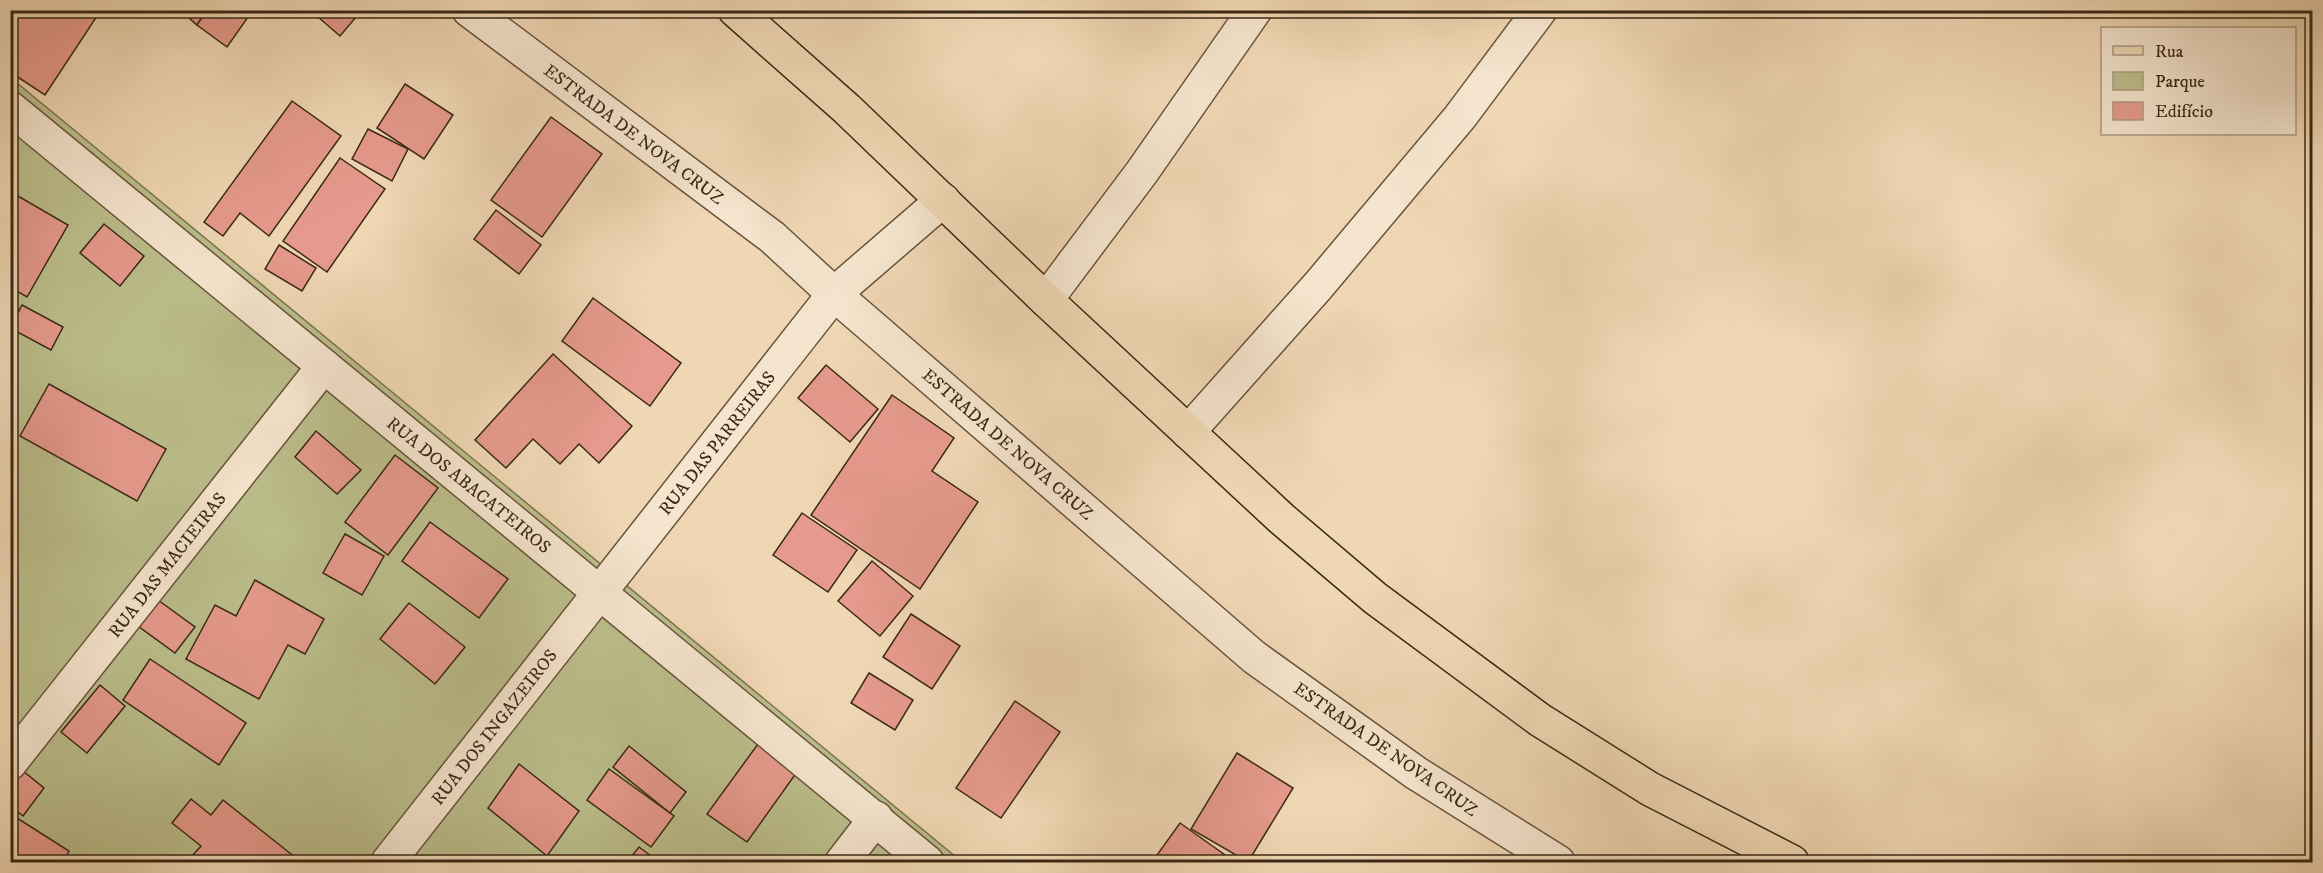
<svg xmlns="http://www.w3.org/2000/svg" width="2323" height="873" viewBox="0 0 2323 873" font-family="'IM FELL DW Pica',serif">
<style>
.green{fill:#bbbe8b;stroke:#7a7450;stroke-width:1.5}
.building{fill:#e69a8d;stroke:#3a2915;stroke-width:1.5}
.lines{fill:none;stroke-linecap:round;stroke-linejoin:round}
.minor-casing{stroke:#68543d;stroke-width:36}
.major-casing{stroke:#3a2915;stroke-width:36}
.minor{stroke:#f5e5ce;stroke-width:33}
.major{stroke:#f0d7b4;stroke-width:33}
.labels{text-anchor:middle;stroke-width:4.5;stroke-linejoin:round;paint-order:stroke}
.street-label{font-size:18px;fill:#3a2915;stroke:#f5e5ce}
</style>
<rect width="100%" height="100%" fill="#f0d7b4"/>
<filter id="stains"><feTurbulence type="fractalNoise" baseFrequency=".00333" numOctaves="4"/><feColorMatrix values="0 0 0 0 .2 0 0 0 0 .09 0 0 0 0 .02 0 0 0 .5 -.17"/></filter>
<radialGradient id="worn" r=".72"><stop offset=".6" stop-color="#630" stop-opacity="0"/><stop offset="1" stop-color="#630" stop-opacity=".3"/></radialGradient>
<polygon class="green" points="11,78 962,862 11,862"/>
<g class="building">
<polygon points="16,10 101,10 45,95 10,72 10,18"/>
<polygon points="180,10 207,10 197,25"/>
<polygon points="207,10 253,10 227,47 197,25"/>
<polygon points="310,10 362,10 340,36"/>
<polygon points="405,84 453,115 424,159 377,128"/>
<polygon points="292,101 341,136 269,236 240,213 223,236 204,222"/>
<polygon points="551,117 602,154 542,237 491,200"/>
<polygon points="368,129 408,149 392,181 352,159"/>
<polygon points="340,158 385,189 327,272 283,241"/>
<polygon points="11,192 68,225 27,297 10,287"/>
<polygon points="496,210 541,245 519,274 474,239"/>
<polygon points="104,224 144,256 120,286 80,253"/>
<polygon points="279,245 316,268 302,291 265,269"/>
<polygon points="593,298 681,363 650,406 562,341"/>
<polygon points="22,305 63,327 51,350 10,328"/>
<polygon points="553,354 632,426 599,463 579,444 560,464 533,439 506,468 475,440"/>
<polygon points="826,365 878,409 850,442 798,398"/>
<polygon points="49,384 166,449 137,501 20,436"/>
<polygon points="892,395 954,438 932,471 978,502 920,589 811,515"/>
<polygon points="316,431 361,470 337,494 295,457"/>
<polygon points="395,455 438,488 388,555 345,522"/>
<polygon points="802,513 857,550 828,592 773,555"/>
<polygon points="430,522 508,579 479,618 402,561"/>
<polygon points="345,534 384,556 362,595 323,573"/>
<polygon points="872,561 913,596 880,636 838,601"/>
<polygon points="255,580 324,619 305,654 288,645 259,699 186,659 215,605 236,616"/>
<polygon points="158,600 195,627 175,653 138,626"/>
<polygon points="409,603 465,647 435,684 380,639"/>
<polygon points="911,614 960,646 932,689 883,657"/>
<polygon points="150,659 246,723 219,765 123,700"/>
<polygon points="869,673 913,700 895,730 851,703"/>
<polygon points="100,685 125,706 87,753 61,732"/>
<polygon points="1015,701 1060,732 1001,818 956,788"/>
<polygon points="758,744 797,772 747,842 707,814"/>
<polygon points="629,746 686,792 670,813 613,767"/>
<polygon points="1237,753 1293,788 1248,862 1191,829"/>
<polygon points="519,764 579,811 547,856 488,808"/>
<polygon points="609,769 674,816 651,847 587,800"/>
<polygon points="23,771 44,788 23,816 10,806 10,786"/>
<polygon points="191,799 211,815 223,800 301,862 202,862 193,855 201,846 172,823"/>
<polygon points="17,818 69,851 63,862 10,862 10,829"/>
<polygon points="1180,823 1235,862 1152,862"/>
<polygon points="639,847 659,862 627,862"/>
</g>
<g class="lines">
<g class="minor-casing">
<g id="minor">
<polyline points="469,10 772,237 834,294 1254,657 1416,773 1558,862"/>
<polyline points="10,108 927,862"/>
<polyline points="1046,300 1142,172 1255,10"/>
<polyline points="1188,432 1318,286 1460,117 1540,10"/>
<polyline points="10,763 324,366"/>
<polyline points="388,862 834,294 943,200"/>
<polyline points="842,862 876,818"/>
</g>
</g>
<g class="major-casing">
<polyline id="major" points="735,10 847,109 1046,300 1282,519 1375,598 1540,720 1650,789 1792,862"/>
</g>
<use href="#minor" class="minor"/>
<use href="#major" class="major"/>
</g>
<g class="labels">
<g class="street-label">
<text transform="translate(634 134) rotate(37)" y="6">ESTRADA DE NOVA CRUZ</text>
<text transform="translate(717 443) rotate(-52)" y="6">RUA DAS PARREIRAS</text>
<text transform="translate(1008 444) rotate(41)" y="6">ESTRADA DE NOVA CRUZ</text>
<text transform="translate(469 485) rotate(39)" y="6">RUA DOS ABACATEIROS</text>
<text transform="translate(167 565) rotate(-52)" y="6">RUA DAS MACIEIRAS</text>
<text transform="translate(494 727) rotate(-52)" y="6">RUA DOS INGAZEIROS</text>
<text transform="translate(1386 749) rotate(35)" y="6">ESTRADA DE NOVA CRUZ</text>
</g>
</g>
<rect width="2323" height="873" fill="none" stroke="#f0d7b4" stroke-width="36"/>
<rect x="12" y="12" width="2299" height="849" fill="none" stroke="#3a2915" stroke-width="3"/>
<rect x="18" y="18" width="2287" height="837" fill="none" stroke="#3a2915" stroke-width="1.5"/>
<rect x="2101" y="27" width="195" height="108" fill="#f5e5ce" stroke="#aa9a84" stroke-width="1.5"/>
<rect x="2113" y="46" width="30" height="9" fill="#f0d7b4" stroke="#aa9a84" stroke-width="1.5"/>
<text x="2155" y="57" font-size="18" fill="#3a2915">Rua</text>
<rect x="2113" y="72" width="30" height="18" fill="#bbbe8b" stroke="#aa9a84" stroke-width="1.5"/>
<text x="2155" y="87" font-size="18" fill="#3a2915">Parque</text>
<rect x="2113" y="102" width="30" height="18" fill="#e69a8d" stroke="#aa9a84" stroke-width="1.5"/>
<text x="2155" y="117" font-size="18" fill="#3a2915">Edifício</text>
<rect width="100%" height="100%" filter="url(#stains)"/>
<rect width="100%" height="100%" fill="url(#worn)"/>
</svg>
